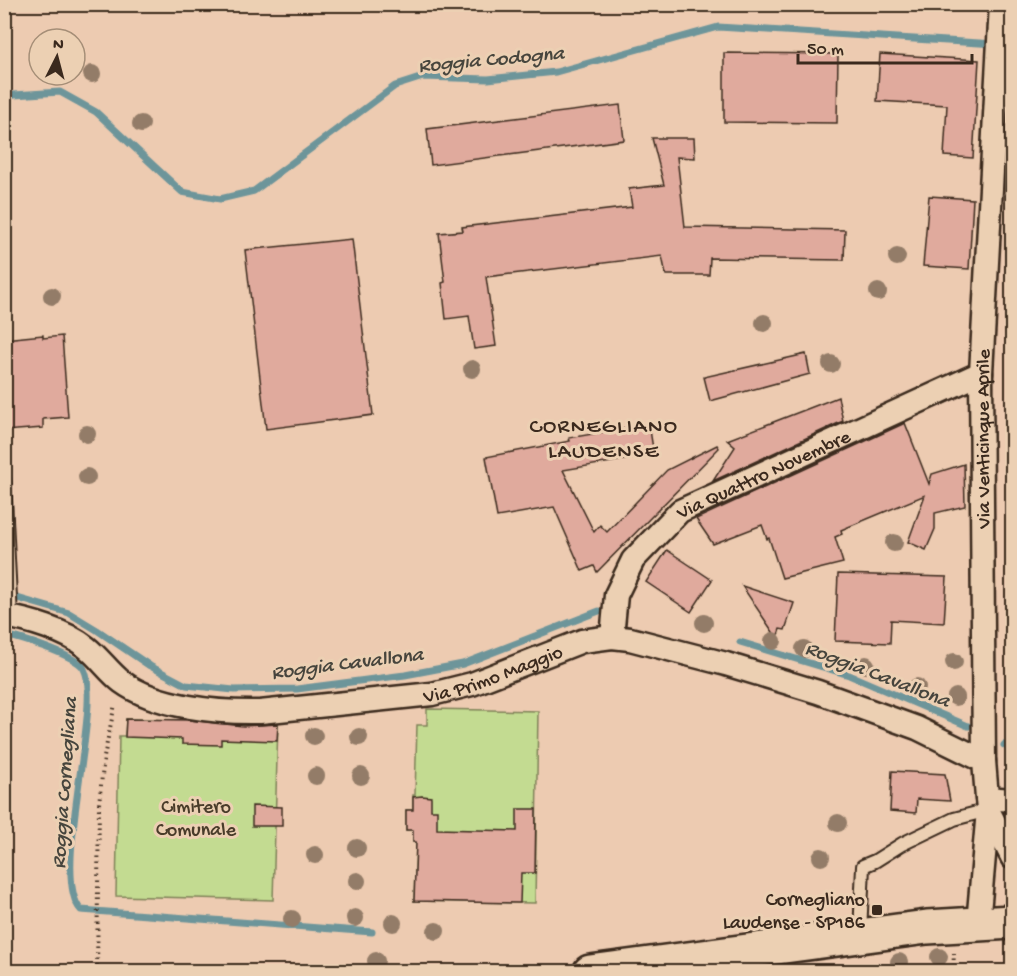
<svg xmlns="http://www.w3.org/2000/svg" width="1017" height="976" viewBox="0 0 1017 976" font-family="'Gochi Hand',sans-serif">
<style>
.green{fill:#c3db91;stroke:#7f8258;stroke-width:1.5}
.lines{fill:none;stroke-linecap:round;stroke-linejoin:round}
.stream{stroke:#6d959a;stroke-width:7}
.building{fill:#e0aa9d;stroke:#3b2a1e;stroke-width:1.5}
.lane-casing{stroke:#3b2a1e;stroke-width:16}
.street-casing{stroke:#3b2a1e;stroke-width:27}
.secondary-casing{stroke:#3b2a1e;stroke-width:38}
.path{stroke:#3b2a1e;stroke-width:4;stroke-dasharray:1.5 4.5;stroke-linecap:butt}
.lane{stroke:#ecd0b3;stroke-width:12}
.street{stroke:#ecd0b3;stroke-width:22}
.secondary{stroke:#ecd0b3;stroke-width:33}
.tree{fill:#937c67}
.poi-dot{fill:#3b2a1e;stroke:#ecd0b3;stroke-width:2}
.labels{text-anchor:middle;stroke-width:6;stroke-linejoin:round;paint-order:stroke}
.street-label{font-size:20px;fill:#3b2a1e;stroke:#ecd0b3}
.park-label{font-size:20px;fill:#493c2a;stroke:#ecd0b3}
.poi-label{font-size:20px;fill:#3b2a1e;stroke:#ecd0b3;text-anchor:end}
.water-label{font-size:21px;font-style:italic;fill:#47453d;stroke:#ecd0b3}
.quarter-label{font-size:22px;letter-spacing:1.5px;fill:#3b2a1e;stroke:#ecd0b3}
</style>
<rect width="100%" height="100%" fill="#edcbb1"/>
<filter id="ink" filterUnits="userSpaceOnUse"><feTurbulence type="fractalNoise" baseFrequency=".0167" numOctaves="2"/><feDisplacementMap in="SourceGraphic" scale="12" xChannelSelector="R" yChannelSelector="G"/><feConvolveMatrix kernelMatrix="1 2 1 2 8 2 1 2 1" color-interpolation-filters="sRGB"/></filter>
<g filter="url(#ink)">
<g class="green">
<polygon points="427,709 538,711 535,903 414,901 416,842 413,842 413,830 406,830 406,810 413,810 413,795 415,795 417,725 427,725"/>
<polygon points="126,719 278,722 273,900 116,896 119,736 125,736"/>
</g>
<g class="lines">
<g class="stream">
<polyline points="4,99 14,95 60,92 96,112 182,192 220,199 254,191 395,86 423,77 488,79 556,72 718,27 1012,45"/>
<polyline points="7,595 69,613 97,630 150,666 186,685 234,690 297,689 405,675 463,664 599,611"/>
<path d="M4,635C24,639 67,653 81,665C108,689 48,876 81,910L372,932"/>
<polyline points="740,642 849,675 968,726"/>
<polyline points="1004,745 1012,750"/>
</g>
</g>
<g class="building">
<polygon points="724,53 838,54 837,123 724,122"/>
<polygon points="880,54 979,60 973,158 944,156 947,105 877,101"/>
<polygon points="620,105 624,140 431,165 427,129"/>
<polygon points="652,138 694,138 695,158 677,157 685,227 845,230 844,260 710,258 709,275 666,275 662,256 486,277 496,346 474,349 469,316 446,319 442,283 445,282 439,233 463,231 462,227 632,207 629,189 664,185"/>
<polygon points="929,196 973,199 969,269 923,266"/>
<polygon points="352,239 373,415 266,429 245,250"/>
<polygon points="43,335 43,338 62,336 68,417 43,419 43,428 4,431 4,339"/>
<polygon points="806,354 810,374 710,401 704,377"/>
<polygon points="838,397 843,421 713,481 735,447 727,440"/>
<polygon points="905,423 929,484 932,474 964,464 965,506 935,513 935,529 926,550 908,542 925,495 841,530 842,534 835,537 843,563 782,578 769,538 767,539 762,525 713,544 696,519"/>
<polygon points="649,424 654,455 563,470 594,532 600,525 607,532 667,470 717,445 719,448 597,572 594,566 582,571 554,507 497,517 486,457 570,441 569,438"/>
<polygon points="667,550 712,580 691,612 646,582"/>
<polygon points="838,574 947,577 944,623 891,620 890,643 835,641"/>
<polygon points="742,586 794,603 785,630 780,629 777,638"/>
<polygon points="126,719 189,720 243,726 278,724 277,741 221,739 221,745 182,744 182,739 125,737"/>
<polygon points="892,771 945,774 950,801 917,799 916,813 890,811"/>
<polygon points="422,796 431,797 431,810 437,810 437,829 517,831 517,809 536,809 535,873 521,873 520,903 414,901 416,842 413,842 413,830 406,830 406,810 413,810 413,797"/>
<polygon points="252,806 282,807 282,826 252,826"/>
</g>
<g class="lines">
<g class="lane-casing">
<g id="lane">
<polyline points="4,480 11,617"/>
<polyline points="860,934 863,866 875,861 902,844 954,819 988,810"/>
</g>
</g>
<g class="street-casing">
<g id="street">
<path id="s1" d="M4,616C29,620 66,631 86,647C99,657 109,672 122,682C156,707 219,713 260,712L432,694L472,684L582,641L612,637L630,639L726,664L818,692L917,728L984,761"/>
<path id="s2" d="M612,637L616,595L633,560L680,511L981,373"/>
<polyline points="987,798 1012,800"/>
<polyline points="988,810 1012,857"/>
<path id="s3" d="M978,924L988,810L984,761L981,373L1001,4"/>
</g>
</g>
<g class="secondary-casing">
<polyline id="secondary" points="590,972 927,927 1012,922"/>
</g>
<g class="path">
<polyline points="97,972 99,804 104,757 115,704"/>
<polyline points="953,972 954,953"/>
</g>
<use href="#lane" class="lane"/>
<use href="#street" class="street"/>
<use href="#secondary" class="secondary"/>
</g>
<g class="tree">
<circle cx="92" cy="74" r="9"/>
<circle cx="141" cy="124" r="9"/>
<circle cx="897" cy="257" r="9"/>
<circle cx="878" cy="292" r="9"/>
<circle cx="52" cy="296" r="9"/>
<circle cx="764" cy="323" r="9"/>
<circle cx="831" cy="364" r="9"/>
<circle cx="472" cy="369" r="9"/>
<circle cx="87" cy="434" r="9"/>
<circle cx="87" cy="477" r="9"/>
<circle cx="894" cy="543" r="9"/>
<circle cx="704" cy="623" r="9"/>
<circle cx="773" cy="641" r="9"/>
<circle cx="804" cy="649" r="9"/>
<circle cx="954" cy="662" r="9"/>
<circle cx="866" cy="665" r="9"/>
<circle cx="917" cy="687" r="9"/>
<circle cx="956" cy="697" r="9"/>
<circle cx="314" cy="736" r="9"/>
<circle cx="359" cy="737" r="9"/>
<circle cx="316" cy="776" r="9"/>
<circle cx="361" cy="776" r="9"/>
<circle cx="838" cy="823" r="9"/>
<circle cx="357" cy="848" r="9"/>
<circle cx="315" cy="855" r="9"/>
<circle cx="821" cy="857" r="9"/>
<circle cx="357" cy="881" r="9"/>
<circle cx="355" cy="918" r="9"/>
<circle cx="292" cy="919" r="9"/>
<circle cx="393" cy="923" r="9"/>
<circle cx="436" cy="931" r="9"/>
<circle cx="939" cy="957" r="9"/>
<circle cx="376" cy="961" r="9"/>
<circle cx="899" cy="962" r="9"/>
</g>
</g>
<rect class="poi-dot" x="871" y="904" width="12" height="12" rx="3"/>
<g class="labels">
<g class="street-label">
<text dy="7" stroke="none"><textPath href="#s3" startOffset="486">Via Venticinque Aprile</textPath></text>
<text dy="7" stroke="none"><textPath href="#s2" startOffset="240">Via Quattro Novembre</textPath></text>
<text dy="7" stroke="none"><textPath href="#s1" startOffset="519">Via Primo Maggio</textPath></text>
</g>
<g class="park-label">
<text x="196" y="812">Cimitero<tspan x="196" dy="23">Comunale</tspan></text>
</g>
<g class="poi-label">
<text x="865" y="905">Cornegliano<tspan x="865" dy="23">Laudense - SP186</tspan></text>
</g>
<g class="water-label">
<text transform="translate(491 58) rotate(-5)" y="7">Roggia Codogna</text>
<text transform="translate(347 662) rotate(-7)" y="7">Roggia Cavallona</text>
<text transform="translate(878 673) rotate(21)" y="7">Roggia Cavallona</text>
<text transform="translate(63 783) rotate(-86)" y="7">Roggia Cornegliana</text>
</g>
<g class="quarter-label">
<text x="604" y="432">CORNEGLIANO<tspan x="604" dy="25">LAUDENSE</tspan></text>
</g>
</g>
<rect width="1017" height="976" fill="none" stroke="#ecd0b3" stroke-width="24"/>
<rect x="12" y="12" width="993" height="952" fill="none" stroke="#3b2a1e" stroke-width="2" filter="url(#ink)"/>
<g transform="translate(57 57) rotate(6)"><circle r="28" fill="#ecd0b3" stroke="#a58e77" stroke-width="1.5"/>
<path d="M0-4.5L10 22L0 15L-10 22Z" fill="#3b2a1e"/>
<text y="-9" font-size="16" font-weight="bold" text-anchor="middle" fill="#3b2a1e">N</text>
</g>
<path d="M798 54v9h174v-9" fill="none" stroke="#3b2a1e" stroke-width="3"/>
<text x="807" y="54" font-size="18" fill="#3b2a1e" stroke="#ecd0b3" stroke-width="4.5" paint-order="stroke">50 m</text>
</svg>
